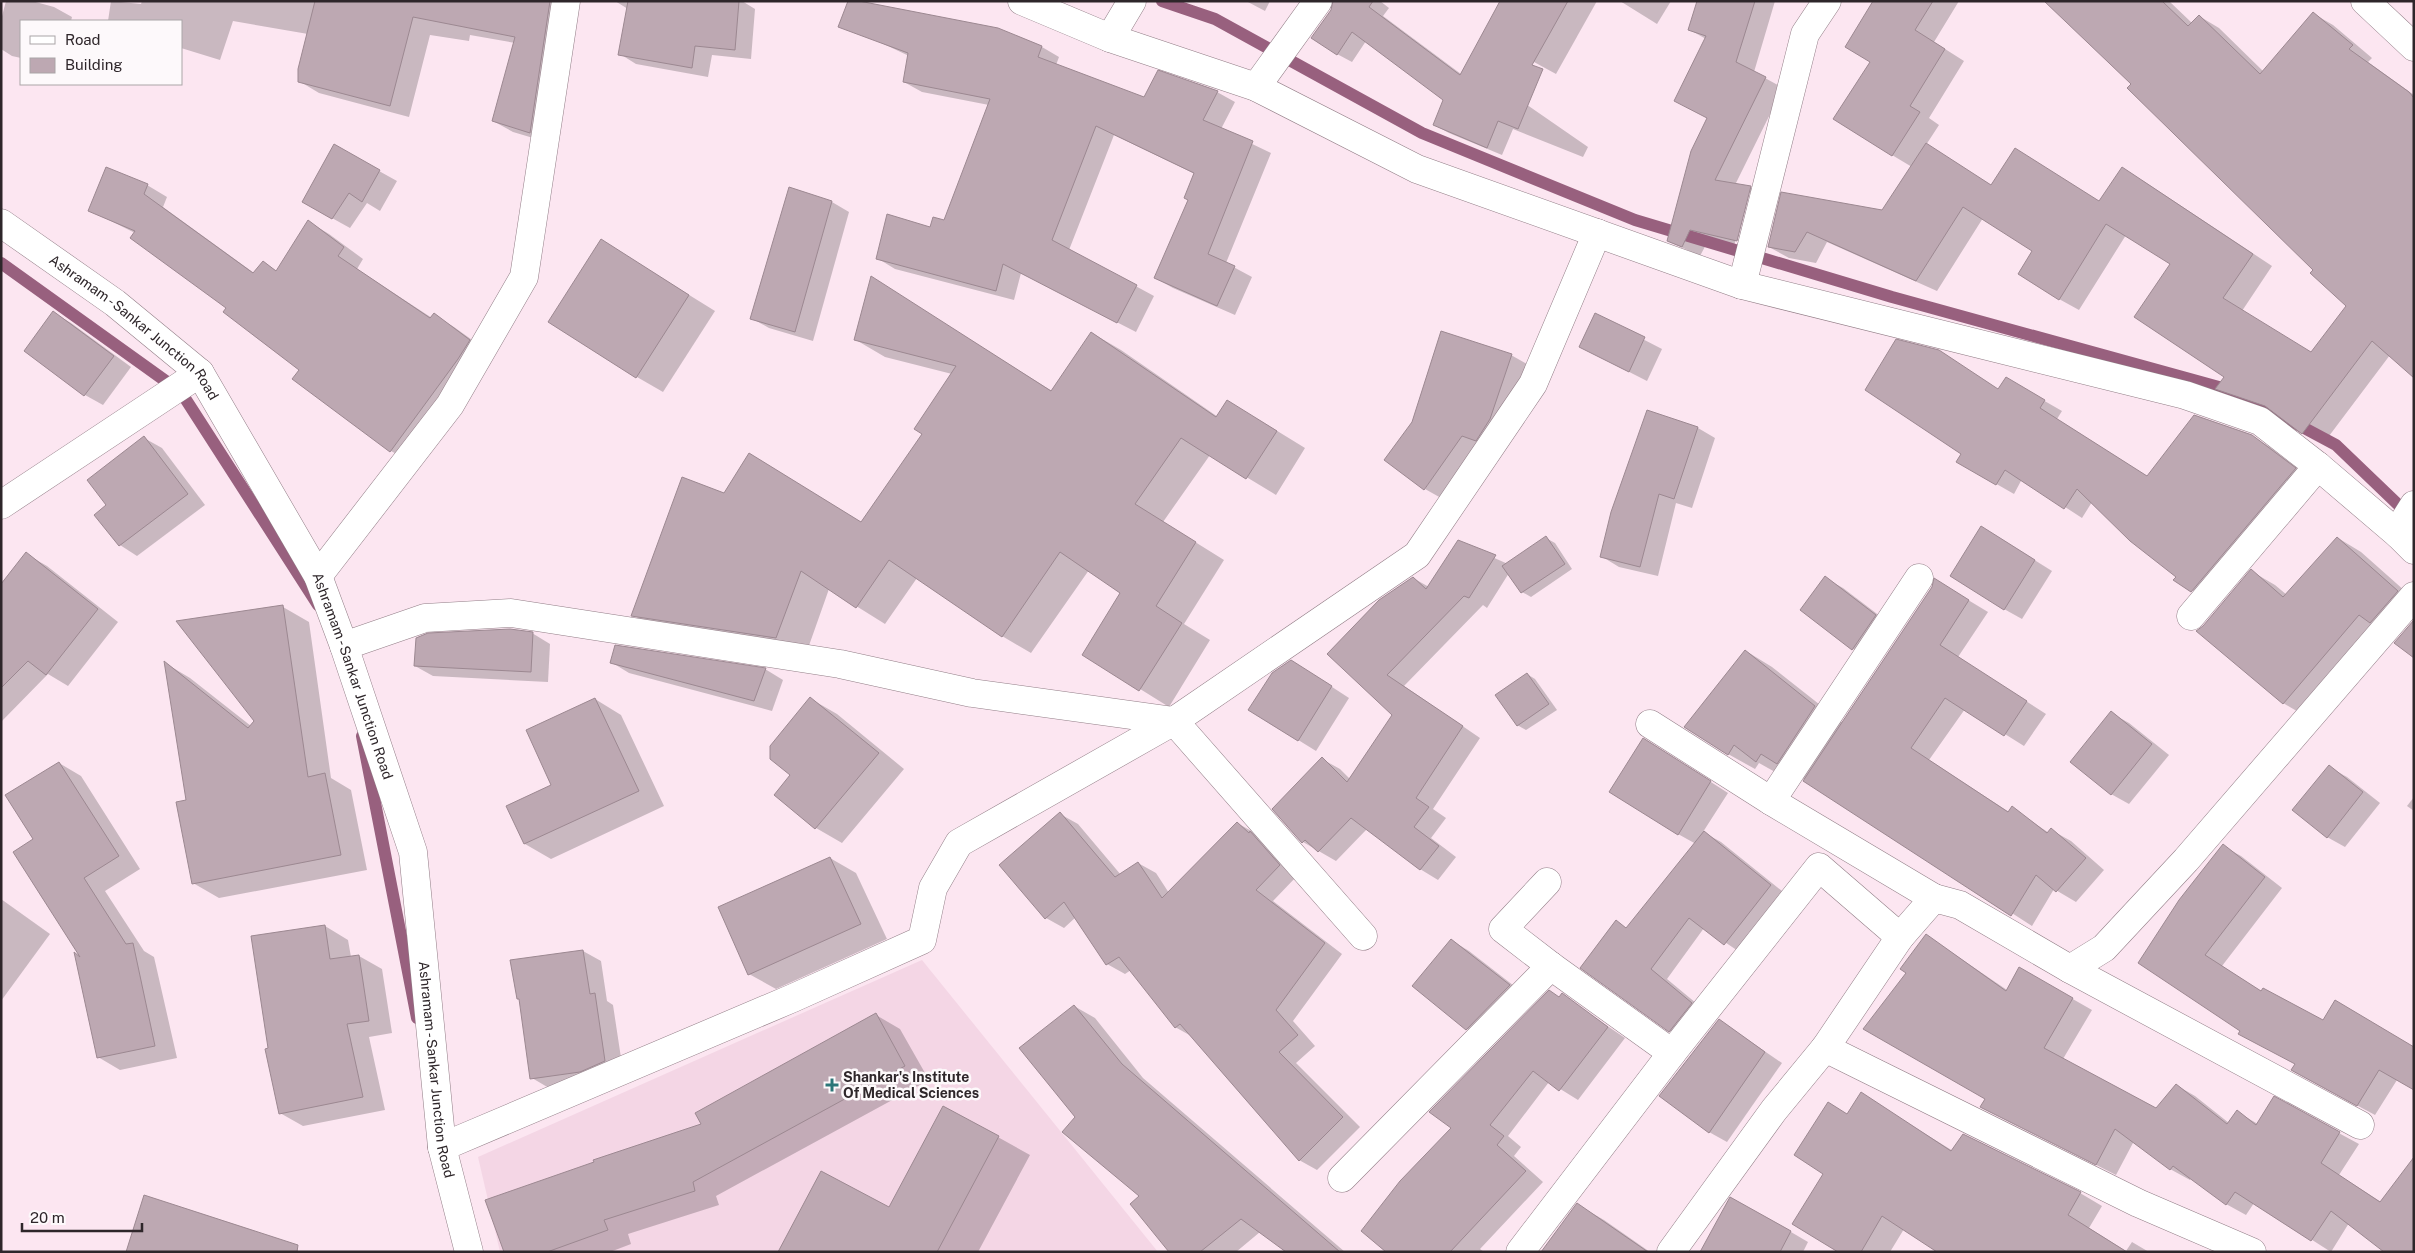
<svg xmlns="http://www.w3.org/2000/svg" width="2415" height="1253" viewBox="0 0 2415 1253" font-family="'Public Sans',sans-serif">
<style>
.built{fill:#f4d6e5}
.shadow{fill:#0003}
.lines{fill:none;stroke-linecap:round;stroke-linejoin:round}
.stream{stroke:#98607e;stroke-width:12}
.building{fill:#bda8b2;stroke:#9c8891}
.minor-casing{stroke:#927e87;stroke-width:29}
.minor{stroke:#fff;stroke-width:28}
.poi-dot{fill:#2c7678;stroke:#fdf9fb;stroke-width:2}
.labels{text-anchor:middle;stroke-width:5;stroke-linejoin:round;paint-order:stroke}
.street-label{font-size:14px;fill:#2e262a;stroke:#fdf9fb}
.poi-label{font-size:14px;font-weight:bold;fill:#2e262a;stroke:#fdf9fb;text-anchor:start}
</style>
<rect width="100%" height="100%" fill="#fce6f1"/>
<polygon class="built" points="922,960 1158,1252 500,1252 478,1157"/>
<g class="shadow">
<polygon points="6,1 32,1 54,7 72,17 71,21 21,21 21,58 12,56 1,49 1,20"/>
<polygon points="111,1 141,4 142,1 574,1 550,143 513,132 493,121 515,43 470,35 469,41 430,35 409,117 319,93 299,81 308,34 233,21 220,60 181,48 181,21 108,21"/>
<polygon points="615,1 742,1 755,9 751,59 712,55 708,77 636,64 620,54 628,9"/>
<polygon points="1246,1 1270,1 1265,11"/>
<polygon points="1338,1 1380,1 1389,8 1383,16 1461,74 1481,73 1588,147 1583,157 1513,129 1502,155 1449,133 1434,125 1445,100 1366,41 1352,62 1337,54"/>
<polygon points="1502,1 1597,1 1556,74 1534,62 1491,20"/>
<polygon points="1620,1 1671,1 1657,24"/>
<polygon points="1698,1 1775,1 1754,72 1783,88 1735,185 1750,187 1768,198 1755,251 1737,246 1751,192 1748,192 1734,246 1709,239 1700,256 1668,241 1708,118 1706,39 1690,30"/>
<polygon points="1874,1 1959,1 1934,42 1964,61 1929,118 1939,125 1926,145 1992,186 2015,149 2100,202 2142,180 2272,266 2242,311 2311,354 2348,306 2132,84 2072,1 2169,1 2192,23 2199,16 2219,28 2264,72 2314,14 2333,25 2372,58 2368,62 2414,95 2414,374 2390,355 2323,444 2278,414 2236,400 2216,388 2226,376 2171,263 2126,235 2079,310 2059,299 2034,250 1983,218 1937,291 1827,242 1816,263 1789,258 1769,247 1782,193 1882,212 1912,167 1892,155 1872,61"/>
<polygon points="871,38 1042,47 1059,57 1056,65 1145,99 1217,92 1235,102 1221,129 1271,153 1226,263 1252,277 1235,315 1173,288 1155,278 1189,200 1195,174 1114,135 1069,250 1154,296 1136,332 1021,273 1014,300 895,269 877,258 945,222 989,105 922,92 904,82 909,56"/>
<polygon points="334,146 397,181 380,211 367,203 350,228 303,202"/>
<polygon points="147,185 167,197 163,207 254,273 263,262 277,271 309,222 329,234 363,259 357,269 432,318 434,315 454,327 489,352 411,462 391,451 301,369 135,233 89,210"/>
<polygon points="832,202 849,212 813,341 769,328 751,318"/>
<polygon points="602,241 715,311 663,392 637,377"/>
<polygon points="872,278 1052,391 1092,333 1121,350 1218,417 1256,418 1305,448 1276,495 1210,455 1163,522 1224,560 1184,624 1210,640 1169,707 1084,654 1122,592 1089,570 1031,653 1002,636 917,578 885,624 829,589 806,654 661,632 633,615 725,495 750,454 862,523 923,434 952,374 885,357 856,340"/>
<polygon points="54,313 71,323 131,367 103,405 85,395"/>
<polygon points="1596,315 1662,349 1647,381 1580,347"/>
<polygon points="1511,355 1527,364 1507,428 1441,498 1425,489"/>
<polygon points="2006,379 2062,411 2057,419 2148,477 2252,436 2270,447 2312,479 2209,600 2192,590 2092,502 2082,518 2022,479 2014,494 1958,462"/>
<polygon points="1698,428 1715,438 1692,508 1676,503 1658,576 1619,567 1601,556"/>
<polygon points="144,438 162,448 205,505 137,556 120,545 108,505"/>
<polygon points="1546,538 1555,543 1572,569 1531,597 1522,592 1509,573 1487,608 1483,605 1404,686 1480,738 1433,809 1446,818 1431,838 1456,857 1438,880 1420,869 1367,829 1336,861 1303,842 1322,759 1340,769 1351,780 1394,715 1329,654 1413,578 1429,587 1458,542 1508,564"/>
<polygon points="1999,538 2052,571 2022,619 2004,609"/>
<polygon points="2338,538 2361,552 2414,599 2307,717 2283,703 2204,627 2251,571 2275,585 2287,595"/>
<polygon points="26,554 47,566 118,622 68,686 48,674 1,722 1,586"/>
<polygon points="1825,578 1843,588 1893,626 1871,659 1853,649 1801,610"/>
<polygon points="1935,580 1988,612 1958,657 2046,714 2024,746 1965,709 1929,760 2009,812 2012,808 2049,833 2051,830 2071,841 2104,870 2076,902 2054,889 2032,926 1788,769 1782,776 1759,763 1755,769 1728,754 1746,651 1772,667 1843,723 1933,587"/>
<polygon points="283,607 309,622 331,778 351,790 367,870 219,898 193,883 187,801 165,663 190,678 251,726 256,722"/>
<polygon points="532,633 550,644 548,682 433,676 415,666"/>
<polygon points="611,662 765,669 783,680 772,711 629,673"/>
<polygon points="1309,672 1349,698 1316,751 1250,710"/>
<polygon points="1527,674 1535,679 1557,710 1526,730 1517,725"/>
<polygon points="595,699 621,715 664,806 551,859 525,844 508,807 553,785"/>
<polygon points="811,699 837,714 904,769 842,843 816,828 775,795 792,775"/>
<polygon points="2111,713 2129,723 2169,755 2129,804 2111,794"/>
<polygon points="1661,750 1728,793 1703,832 1721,842 1787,895 1741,953 1704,928 1667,979 1708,1013 1686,1040 1670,1031 1616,922 1627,929 1696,844 1678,834"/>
<polygon points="59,763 81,776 140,869 105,891 144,951 154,957 177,1058 120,1070 98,1057 85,961 35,840"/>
<polygon points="2329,767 2347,777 2380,803 2345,847 2327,837"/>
<polygon points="2414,797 2414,811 2407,806"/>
<polygon points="1060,814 1078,824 1121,875 1138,863 1156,873 1169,893 1237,823 1255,833 1297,876 1273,901 1342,954 1293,1021 1315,1046 1296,1063 1360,1127 1317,1170 1299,1160 1193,1037 1175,1027 1131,970 1125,974 1107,964 1076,917 1064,928 1046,918"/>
<polygon points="2223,846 2241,856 2282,888 2222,966 2262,992 2323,1022 2412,1047 2414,1044 2414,1089 2397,1080 2375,1115 2310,1080 2296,1064 2139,963"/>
<polygon points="830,858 856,873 887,939 776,989 749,974"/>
<polygon points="1,899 50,934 1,1001"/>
<polygon points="325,926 348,940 351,957 359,956 382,969 392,1033 369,1037 385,1110 303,1126 280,1113 270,1049"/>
<polygon points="1926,935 2007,990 2020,969 2092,1010 2063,1059 2156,1110 2176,1085 2195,1096 2229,1123 2237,1112 2258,1124 2274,1098 2359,1144 2339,1175 2381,1202 2403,1173 2414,1179 2414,1252 2386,1252 2349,1223 2331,1252 2254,1203 2246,1215 2226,1204 2191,1178 2190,1180 2170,1169 2134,1141 2116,1175 1982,1107 1987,1099 1865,1028 1908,973 1902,969"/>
<polygon points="1451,940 1469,951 1527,996 1485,1039 1467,1029"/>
<polygon points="583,951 601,961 607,1001 613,1005 623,1071 549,1088 532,1078 521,1000 518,999"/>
<polygon points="1562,995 1625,1038 1578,1100 1549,1082 1508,1136 1521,1147 1514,1156 1543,1182 1480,1249 1484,1252 1388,1252 1452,1128"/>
<polygon points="1074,1006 1095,1018 1143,1078 1345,1252 1288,1252 1260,1232 1236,1252 1171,1252 1141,1196"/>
<polygon points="876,1015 900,1029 929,1080 716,1196 719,1205 628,1234 631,1244 610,1252 505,1252"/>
<polygon points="1719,1020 1782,1063 1727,1142 1709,1132"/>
<polygon points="1861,1094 1953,1151 2080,1193 2102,1206 2089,1228 2126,1251 2132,1242 2149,1252 1939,1252 1904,1229 1890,1252 1841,1252 1825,1174 1848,1115"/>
<polygon points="944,1107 1030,1155 978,1252 779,1252 890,1209"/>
<polygon points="1578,1205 1604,1220 1650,1252 1544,1252"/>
<polygon points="1791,1232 1808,1242 1803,1252 1702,1252"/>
</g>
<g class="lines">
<g class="stream">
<polyline points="1162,1 1215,19 1422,133 1635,220 1892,297 2237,392 2336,445 2410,516"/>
<polyline points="1,263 181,392 318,605"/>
<polyline points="362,736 417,1018"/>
</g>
</g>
<g class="building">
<polygon points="315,1 550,1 530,133 492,121 515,37 413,17 390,106 298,82 298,69"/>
<polygon points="628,1 739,1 735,50 695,46 692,68 618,55"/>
<polygon points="848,1 859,1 998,28 1042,46 1038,57 1144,97 1158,70 1218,91 1203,120 1253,141 1208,254 1235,266 1217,306 1154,278 1188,200 1184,198 1194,173 1096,126 1052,240 1137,285 1117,323 1003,264 996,291 876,259 887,214 930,227 933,217 944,220 990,99 903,82 908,53 838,27"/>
<polygon points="1333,1 1373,1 1369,7 1460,75 1500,1 1568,1 1532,65 1543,69 1518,129 1498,121 1487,148 1433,125 1443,100 1352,32 1337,55 1311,38 1331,10"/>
<polygon points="1697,1 1755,1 1736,62 1766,77 1715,180 1751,186 1737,241 1690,230 1682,247 1667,241 1691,151 1707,118 1674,101 1706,36 1688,30"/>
<polygon points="1873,1 1933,1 1915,30 1945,49 1910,106 1920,112 1892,156 1833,119 1870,62 1845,47"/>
<polygon points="2044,1 2162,1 2188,26 2199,15 2260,74 2313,12 2353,45 2349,49 2409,92 2414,98 2414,378 2372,341 2302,434 2265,406 2215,389 2224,377 2134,317 2170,264 2106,224 2059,300 2018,274 2032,251 1963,207 1916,281 1807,232 1795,252 1768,247 1781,192 1882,210 1926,143 1991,185 2015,148 2099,201 2122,167 2253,254 2223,298 2311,352 2346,306 2310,273 2313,270 2127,88 2131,84"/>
<polygon points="334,144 380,170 362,202 349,193 332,219 302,202"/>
<polygon points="106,167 148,184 144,194 253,273 263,261 276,271 308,220 344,247 338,256 430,318 434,313 470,340 458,359 390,452 292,379 299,370 223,312 226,308 130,238 135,231 88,211"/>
<polygon points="789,187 832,201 795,332 750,319"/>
<polygon points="601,239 689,295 636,378 548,322"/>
<polygon points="871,276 1051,391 1091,332 1216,417 1227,400 1277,431 1246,479 1181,438 1135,504 1196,542 1156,606 1182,623 1139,691 1082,655 1120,593 1060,552 1002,637 889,560 856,608 801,571 776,638 631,616 682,477 724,493 749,453 861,522 922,434 914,429 956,366 854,340"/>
<polygon points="53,311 114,356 84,396 24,351"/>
<polygon points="1595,313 1645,337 1629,372 1579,347"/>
<polygon points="1441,331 1512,354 1490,419 1476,441 1462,436 1424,490 1384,460 1412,422"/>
<polygon points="1896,339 1939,350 1998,389 2006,377 2045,400 2040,408 2147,476 2194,415 2252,435 2296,468 2191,592 2173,580 2176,577 2130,541 2077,489 2064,509 2005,470 1996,485 1956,462 1961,454 1865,390"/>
<polygon points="1647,410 1698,427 1674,499 1659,494 1640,567 1600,557 1611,512"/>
<polygon points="144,436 188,494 119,546 94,515 106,505 87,480"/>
<polygon points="1981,526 2035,560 2004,610 1950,576"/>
<polygon points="1546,536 1565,564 1521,593 1502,566"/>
<polygon points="2337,537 2398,591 2370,623 2359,615 2283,704 2196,631 2203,626 2251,569 2283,597"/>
<polygon points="1458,540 1496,555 1469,598 1464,596 1387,675 1463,726 1416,798 1429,807 1414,827 1439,846 1420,870 1351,818 1318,852 1305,840 1302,843 1272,809 1322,757 1347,782 1392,715 1327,654 1379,600 1413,577 1426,589"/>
<polygon points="26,552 98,609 46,675 28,661 1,688 1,584"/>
<polygon points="1825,576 1876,615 1852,650 1800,610"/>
<polygon points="1934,578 1969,600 1940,645 2027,701 2004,736 1945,698 1911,748 2008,812 2012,806 2047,833 2051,828 2086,858 2056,892 2036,875 2011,916 1803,781 1932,587"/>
<polygon points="283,605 308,777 325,773 341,855 192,884 176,802 186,800 164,661 248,728 254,721 176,621"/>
<polygon points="2414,620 2414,658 2394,643"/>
<polygon points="510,629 533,632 531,672 414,666 416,638 428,633"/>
<polygon points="615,645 766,668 754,701 610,663"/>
<polygon points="1745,650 1815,706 1777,764 1761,754 1756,762 1734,745 1728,755 1684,727"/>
<polygon points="1291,660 1332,686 1298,741 1248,710 1272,673"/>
<polygon points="1527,673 1549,704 1517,726 1495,695"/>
<polygon points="810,697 879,753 815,829 774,795 790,775 770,759 770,746"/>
<polygon points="595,698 639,791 524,844 506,806 551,785 526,730"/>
<polygon points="2111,711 2152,744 2111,795 2070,762"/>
<polygon points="1643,738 1711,781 1678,835 1609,792"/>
<polygon points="59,762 119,856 84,878 126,944 133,943 155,1046 97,1058 74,952 80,957 13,852 33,839 5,795"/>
<polygon points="2329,765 2363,792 2327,838 2292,810"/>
<polygon points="1060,812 1115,877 1138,862 1162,898 1237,822 1249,833 1250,831 1280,865 1256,890 1325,943 1276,1010 1298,1035 1279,1052 1343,1117 1299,1161 1180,1024 1175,1028 1119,957 1106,965 1064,902 1045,919 999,865"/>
<polygon points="1704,831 1771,885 1724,945 1689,918 1651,969 1692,1003 1669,1032 1580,968 1616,920 1626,928"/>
<polygon points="2223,844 2265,877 2205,955 2261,991 2263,988 2323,1020 2335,1000 2414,1047 2414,1090 2379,1070 2357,1106 2291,1070 2295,1064 2238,1034 2240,1031 2138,963 2179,900"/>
<polygon points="830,857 861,924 748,975 718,907"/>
<polygon points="325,925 330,959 359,955 369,1021 347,1024 363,1097 279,1114 265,1049 268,1048 251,936"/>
<polygon points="1926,934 2006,991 2019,967 2073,998 2044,1048 2156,1108 2176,1084 2227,1124 2237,1110 2256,1125 2274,1096 2340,1132 2321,1163 2380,1202 2414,1157 2414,1252 2384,1252 2331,1211 2311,1241 2235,1192 2226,1205 2173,1166 2170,1170 2115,1129 2096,1165 1980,1107 1985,1099 1863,1029 1906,973 1900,969"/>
<polygon points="1451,939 1510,985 1466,1030 1412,986"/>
<polygon points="583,950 590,994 595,993 605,1061 580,1072 530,1079 519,999 517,999 510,960"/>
<polygon points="1549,990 1559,997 1562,993 1608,1027 1559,1091 1533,1071 1490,1125 1504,1136 1497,1145 1526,1171 1450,1252 1386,1252 1361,1231 1400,1181 1451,1128 1429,1112"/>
<polygon points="1074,1005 1122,1064 1340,1252 1286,1252 1241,1219 1200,1252 1169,1252 1130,1204 1139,1196 1062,1132 1075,1117 1019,1048"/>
<polygon points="876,1013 905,1066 693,1182 695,1191 604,1220 608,1230 547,1252 504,1252 485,1200 594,1162 593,1160 701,1124 695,1113"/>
<polygon points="1719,1019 1765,1052 1709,1133 1659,1096"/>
<polygon points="1861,1092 1951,1151 1963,1134 2081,1192 2068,1215 2127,1252 1937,1252 1882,1216 1861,1252 1838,1252 1792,1224 1823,1174 1794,1155 1828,1102 1847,1114"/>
<polygon points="943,1106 999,1136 937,1252 778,1252 821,1171 889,1207"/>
<polygon points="144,1195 298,1245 297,1252 126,1252"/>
<polygon points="1730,1197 1791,1231 1780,1252 1700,1252"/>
<polygon points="1577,1203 1648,1252 1541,1252"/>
</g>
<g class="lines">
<g class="minor-casing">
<g id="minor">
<polyline points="1022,1 1110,38 1256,87 1417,169 1742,285 2185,395 2260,421 2318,466 2399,535"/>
<polyline points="2365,1 2414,47"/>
<polyline points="1110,38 1132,1"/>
<polyline points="1256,87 1318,1"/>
<path id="s1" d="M1,223L115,303L200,373L318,576L344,646L413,852L442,1147L469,1252"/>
<polyline points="1742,285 1805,34 1827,1"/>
<polyline points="1,505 200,373"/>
<polyline points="2414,505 2402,524 2399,535 2414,550"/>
<polyline points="318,576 450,405 524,277 566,1"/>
<polyline points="2191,616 2318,466"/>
<polyline points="344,646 425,618 511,613 840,664 972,693 1174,721 1363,936"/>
<polyline points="1650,724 1771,801 1934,898"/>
<polyline points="1771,801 1919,578"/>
<polyline points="1547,882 1503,929 1551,966 1672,1053"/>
<polyline points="2070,969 2360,1125"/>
<polyline points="1825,1048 2138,1203 2252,1252"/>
<polyline points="442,1147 793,998 922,940 933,888 959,843 1174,721 1417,555 1533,384 1597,233"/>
<polyline points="1342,1178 1551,966"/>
<polyline points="1520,1252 1672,1053 1819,867 1900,937"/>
<polyline points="1671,1252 1774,1110 1825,1048 1900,937 1934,898 1960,905 2070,969 2104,948 2186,860 2414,596"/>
</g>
</g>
<use href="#minor" class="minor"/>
</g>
<path class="poi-dot" d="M829.5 1077.5h5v5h5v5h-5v5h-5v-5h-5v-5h5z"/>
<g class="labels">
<g class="street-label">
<text dy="5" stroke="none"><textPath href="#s1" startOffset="170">Ashramam - Sankar Junction Road</textPath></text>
<text dy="5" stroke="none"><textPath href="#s1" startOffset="590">Ashramam - Sankar Junction Road</textPath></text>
<text dy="5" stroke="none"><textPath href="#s1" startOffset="995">Ashramam - Sankar Junction Road</textPath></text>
</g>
<g class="poi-label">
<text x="843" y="1082">Shankar's Institute<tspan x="843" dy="16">Of Medical Sciences</tspan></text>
</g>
</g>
<rect width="2415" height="1253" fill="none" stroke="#2e262a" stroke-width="5"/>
<rect x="20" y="20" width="162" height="65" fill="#fdf9fb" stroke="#aaa5a7"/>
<rect x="30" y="36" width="25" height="8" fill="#ffffff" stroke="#aaa5a7"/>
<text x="65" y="45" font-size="15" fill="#2e262a">Road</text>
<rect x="30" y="58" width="25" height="15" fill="#bda8b2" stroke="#aaa5a7"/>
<text x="65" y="70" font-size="15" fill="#2e262a">Building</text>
<path d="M22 1223v8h120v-8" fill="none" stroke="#2e262a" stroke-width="2.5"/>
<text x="30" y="1223" font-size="15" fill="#2e262a" stroke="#fdf9fb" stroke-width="4" paint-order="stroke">20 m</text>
</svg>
